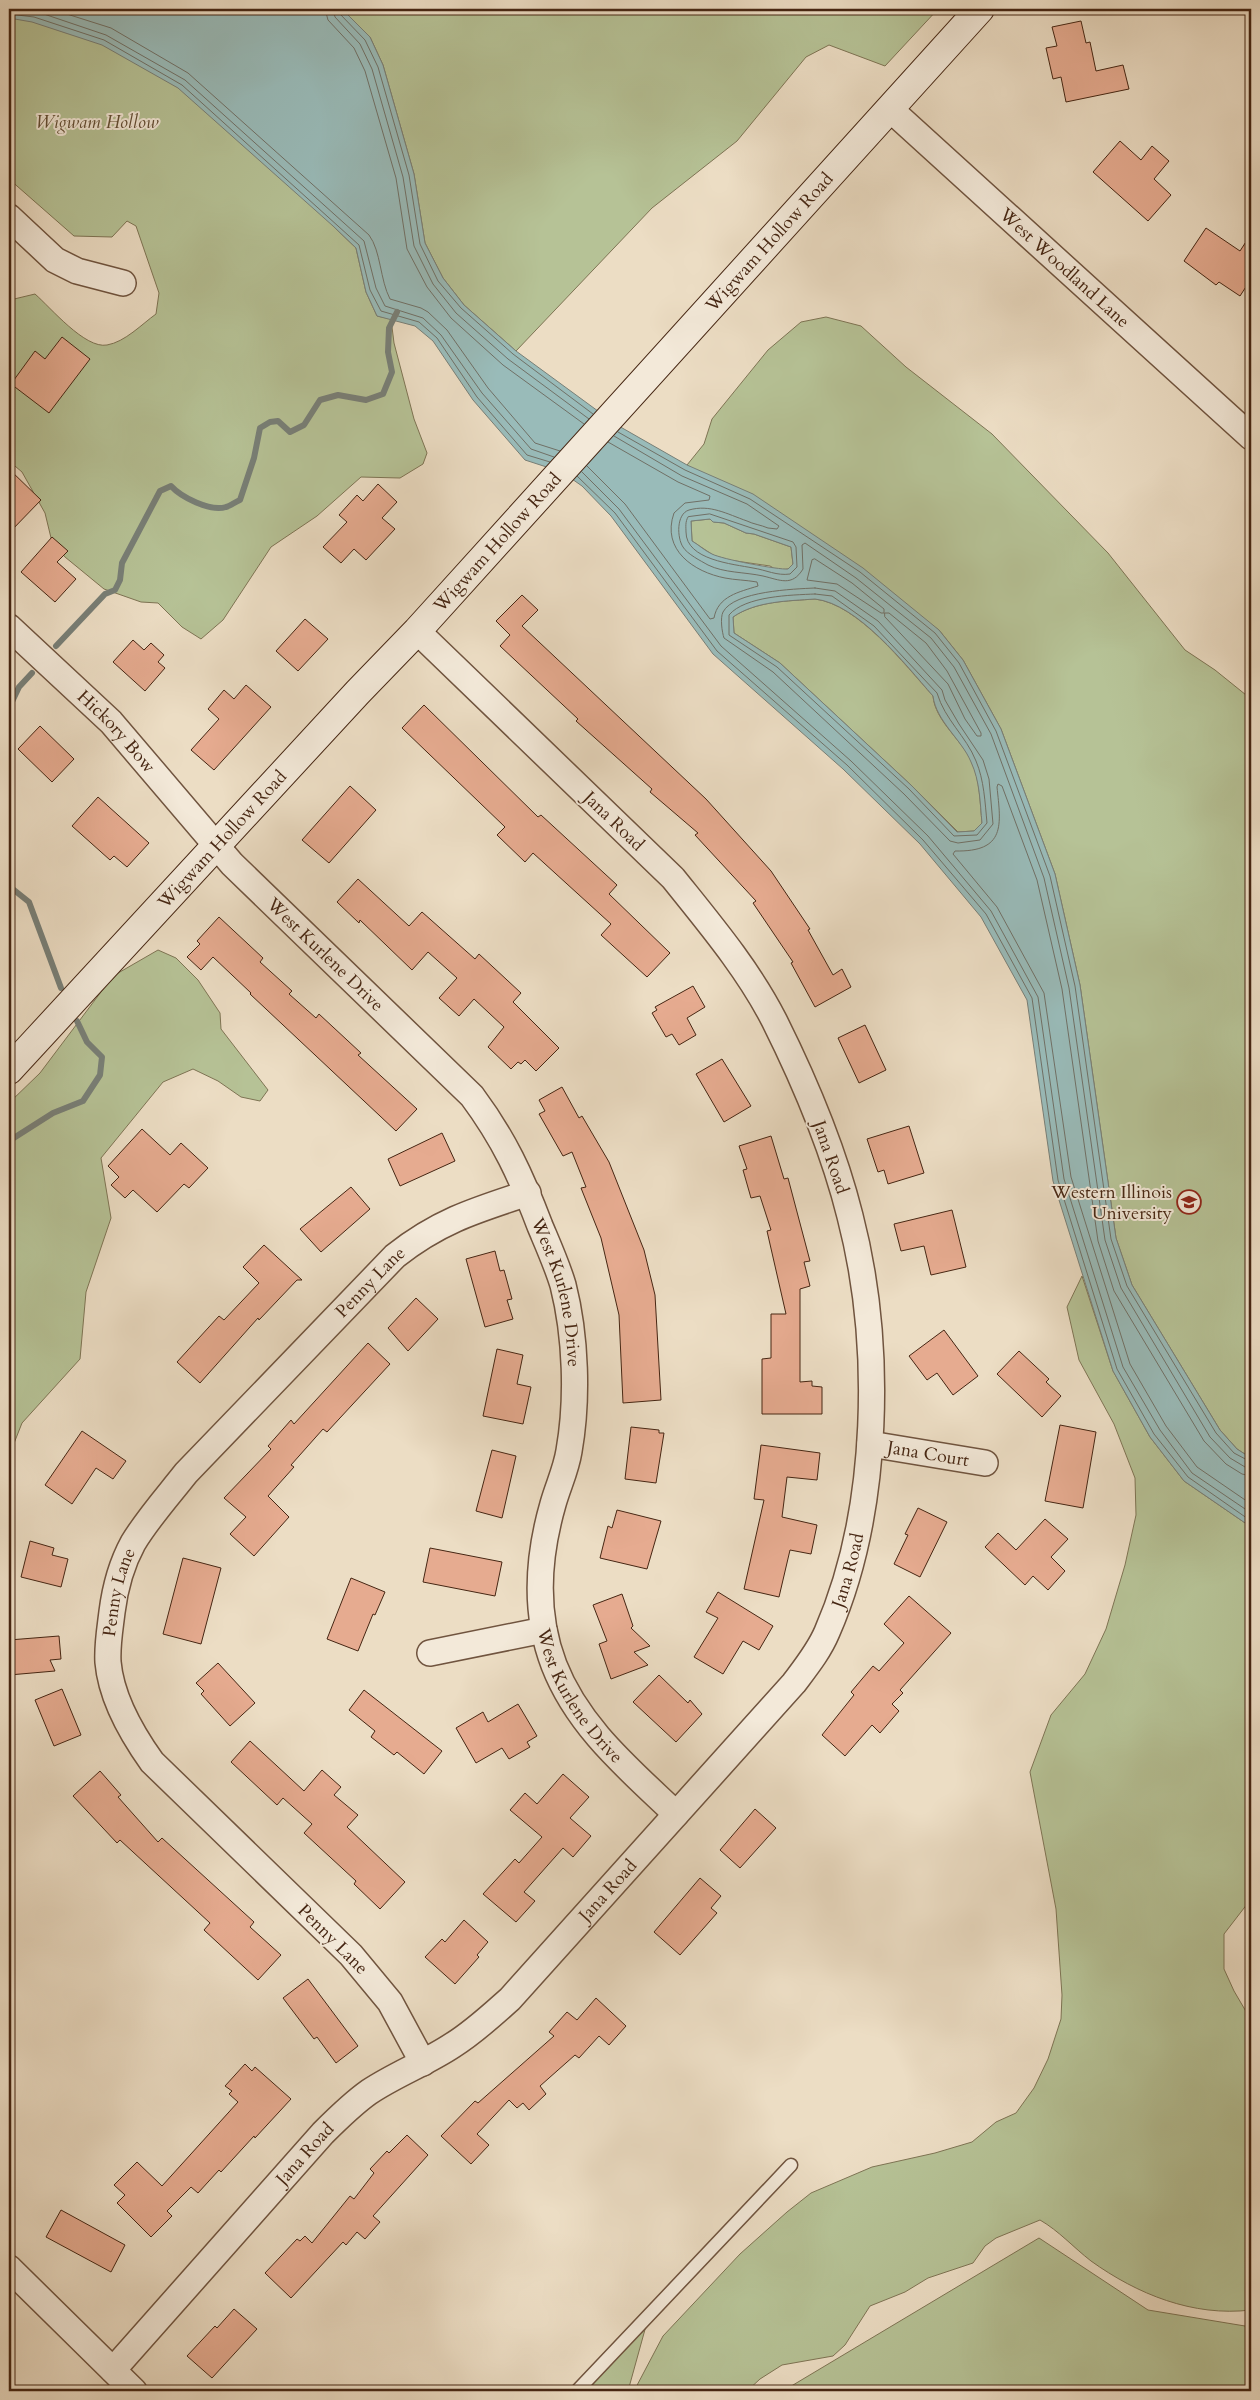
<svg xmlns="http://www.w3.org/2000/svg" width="1260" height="2400" viewBox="0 0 1260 2400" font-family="Cardo,serif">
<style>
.green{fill:#b6c296;stroke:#7e7454}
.water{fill:#99bbb9;stroke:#787f77;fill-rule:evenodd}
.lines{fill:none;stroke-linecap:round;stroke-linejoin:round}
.shore{stroke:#707066;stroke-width:1}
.stream{stroke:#787f77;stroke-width:6}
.building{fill:#e6ab90;stroke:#462613}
.lane-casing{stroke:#70543f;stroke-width:15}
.street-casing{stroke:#70543f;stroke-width:28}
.secondary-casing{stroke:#462613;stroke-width:30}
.lane{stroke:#f3e9d9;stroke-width:12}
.street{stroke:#f3e9d9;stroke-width:25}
.secondary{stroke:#f3e9d9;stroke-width:28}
.labels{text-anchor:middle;stroke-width:4;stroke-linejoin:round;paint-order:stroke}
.park-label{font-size:18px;font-style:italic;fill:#624d34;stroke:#f3e9d9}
.street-label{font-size:18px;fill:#462613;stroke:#f3e9d9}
.poi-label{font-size:18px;fill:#462613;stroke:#f3e9d9;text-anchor:end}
</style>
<rect width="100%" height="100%" fill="#ecddc4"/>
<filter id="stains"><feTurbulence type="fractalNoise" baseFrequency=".004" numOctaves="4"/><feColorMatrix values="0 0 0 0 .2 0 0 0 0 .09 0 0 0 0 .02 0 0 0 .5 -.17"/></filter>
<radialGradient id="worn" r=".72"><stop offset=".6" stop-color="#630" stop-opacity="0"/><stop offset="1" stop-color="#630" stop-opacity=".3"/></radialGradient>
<g class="green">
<path d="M9,9L242,91L333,226L356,248L366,292L377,316L391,319L394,343L414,419L427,453L423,464L400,478L361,477L317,516L271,547L223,620L201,639L182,627L158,603L141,602L104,589L65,557L52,542L45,513L22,472L9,461L10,300L35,294C51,308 85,349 107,345C125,342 142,324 156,314L159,293L136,226L127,221L112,237L74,236L9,179Z"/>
<polygon points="342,9 938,9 885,66 829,45 806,57 737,141 652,208 516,351 464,305 443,278 425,243 414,174 383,65 370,37"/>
<polygon points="826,317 861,326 906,367 992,434 1108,553 1185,650 1215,670 1251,699 1251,1458 1237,1449 1220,1430 1132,1285 1116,1238 1080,985 1055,874 1001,729 963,660 939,630 687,465 704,444 712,419 768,350 801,322"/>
<polygon points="710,519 714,522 724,523 746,533 754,534 791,547 793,564 789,569 777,570 770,566 729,560 713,555 692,541 691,521"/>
<path d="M815,599C858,604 905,665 933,696C935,721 962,740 972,762C980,781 980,803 982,823L974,831L958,832L912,786L780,663L734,633L733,617C756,601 788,601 815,599Z"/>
<polygon points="158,950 176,958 198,980 220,1013 221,1029 268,1090 260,1101 241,1097 218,1081 193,1069 163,1082 101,1158 111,1218 86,1292 80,1359 22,1423 9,1456 9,1103 40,1073 113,976"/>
<path d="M1082,1276L1113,1371L1150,1437L1184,1481L1251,1527V1899L1224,1934V1969L1234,1991L1251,2020V2310C1193,2317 1137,2294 1091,2261C1073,2247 1059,2231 1040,2220L996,2238L985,2246L973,2263L928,2278L905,2292L870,2306L845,2345L833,2356L782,2365L760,2379L747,2391H634L663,2336L740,2254L787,2212L811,2193L872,2167L935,2153L972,2142L996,2122L1016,2113L1034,2088L1048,2059L1061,2019L1062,1995L1056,1909L1030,1772L1051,1715L1085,1674L1106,1629L1125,1565L1136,1515L1135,1478L1114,1424L1079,1360L1067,1307Z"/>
<polygon points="1039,2238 1148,2310 1251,2327 1251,2391 783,2391"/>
<polygon points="649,2315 628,2391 582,2391"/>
</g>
<path class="water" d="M9,9H342L370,37L383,65L414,174L425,243L443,278L464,305L516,351L617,425L687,465L753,494L863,568L939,630L963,660L1001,729L1055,874L1080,985L1116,1238L1132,1285L1220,1430L1237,1449L1251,1458V1527L1184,1481L1150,1437L1113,1371L1053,1181L1027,1000L981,917L920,844L843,769L713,654L611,516L582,486L562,472L525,460L473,400L433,341L415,326L377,316L366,292L356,248L333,226L178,88L102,45L32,22L9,18ZM710,519L713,522L724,523L746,533L754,534L791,547L793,564L788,569C779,570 721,559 712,554C705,551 699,545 692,541L691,521ZM815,599C858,604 905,664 933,696C936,721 962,740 971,762C980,781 980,803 982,823L974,831L957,832L912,786L780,663L734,633L733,617C756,601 788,601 815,599Z"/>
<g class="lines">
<g class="shore">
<polyline points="20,9 35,11 106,35 185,80 364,241 376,288 385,306 423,318 441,335 482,393 531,449 554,457"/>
<path d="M51,9L111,28L188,73L369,235C381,251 380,280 390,299L421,308L428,312L447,330L488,388L535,443L560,451"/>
<polyline points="325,9 328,20 354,48 365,71 396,178 407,249 427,287 451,318 503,365 584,424"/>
<polyline points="333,9 335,17 360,44 372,69 403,177 414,246 433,284 456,313 508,359 589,419"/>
<polyline points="339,9 340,14 365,40 378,67 409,175 420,244 438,281 461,308 513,354 593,414"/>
<polyline points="9,14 34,17 104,40 182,85 359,245 370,290 381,311 419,322 437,338 477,397 527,455 550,462"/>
<polyline points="618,432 685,470 750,499 860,572 935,633 959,663 996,731 1050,876 1075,986 1111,1239 1127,1286 1216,1433 1234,1453 1251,1462"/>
<path d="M614,436L682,476L747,504L779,526L777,529L768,528C761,525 753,524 747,521C727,514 710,504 689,510C676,514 677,538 683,547C687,554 701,561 708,565C724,573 745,572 763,576C780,580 792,587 803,569L802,545L805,543L856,578L931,638L954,667L991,734L1044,878L1069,988L1105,1240L1121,1288L1210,1437L1230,1458L1245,1467L1251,1468"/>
<path d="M587,466L625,504L710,619L714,618C718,596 739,592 758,586L757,582C746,580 735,580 725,578C694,572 661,550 674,513L685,503L709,500L710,496L678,482L608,442"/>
<polyline points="582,472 619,509 721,646 851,761 928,836 991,911 1038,997 1064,1179 1123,1367 1160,1430 1192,1473 1251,1513"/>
<polyline points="577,476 615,513 717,651 847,765 923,840 986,914 1032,998 1058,1180 1117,1369 1154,1434 1188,1477 1251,1521"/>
<path d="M710,514L793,542L796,547L797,567L790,574C777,576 766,570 753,568C733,564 686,560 686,532C686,527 685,522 688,517Z"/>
<polygon points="815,559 852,583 884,609 884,613 881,613 837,584 807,580 812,560"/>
<path d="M815,588L835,591L878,621L942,690L945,700L959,724L983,760L989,779L993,824L980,840L958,843L950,841L904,794L773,672L724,638C722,632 720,618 723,612C734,591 794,589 815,588Z"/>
<path d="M815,594L832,596L874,626L937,693C945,720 966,736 976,761C984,780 985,802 987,823L977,835L954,836L909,789L777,667L729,635V615C745,596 791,595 815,594Z"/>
<polygon points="885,613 889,613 926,643 947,671 981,733 981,736 977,736 965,719 948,684 885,617"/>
<path d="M1251,1476L1242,1474L1226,1464L1204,1441L1114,1291L1098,1241L1062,989L1037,880L1002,786L998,784L997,787C1001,825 1006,852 955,851L953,854L997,907L1044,993L1071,1177L1130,1364L1166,1426L1197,1467L1251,1504"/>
</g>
<g class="stream">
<path d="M56,646L105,594L115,590L120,580L122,563L160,491L171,486C181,497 210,512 226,507C230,506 235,502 240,500L254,458L260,428L270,422L278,421L290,432L304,425L320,400L338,395L366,400L383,394L392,372L388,352L389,328L397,312"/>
<polyline points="9,708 19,687 32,673"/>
<polyline points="9,886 29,902 61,988"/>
<polyline points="9,1141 53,1113 83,1101 100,1075 102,1057 87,1042 77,1021"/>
</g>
</g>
<g class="building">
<polygon points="1081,21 1086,43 1090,42 1096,71 1123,65 1129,89 1066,102 1061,77 1053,79 1046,48 1057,46 1052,27"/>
<polygon points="1120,141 1141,160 1152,146 1169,161 1154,179 1171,195 1148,221 1093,172"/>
<polygon points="1206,228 1240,251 1251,234 1251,279 1240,296 1219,282 1216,285 1184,261"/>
<polygon points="62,337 90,359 49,413 11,384 35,351 45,359"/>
<polygon points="9,469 41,500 9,533"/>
<polygon points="378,484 397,502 382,518 395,529 366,560 354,549 341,563 323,547 347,522 339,515 357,495 363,501"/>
<polygon points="52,537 68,551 57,562 76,579 55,602 21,572"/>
<polygon points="522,595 538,610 522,626 706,799 771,871 810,929 808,930 833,975 842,969 851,987 815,1007 791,963 793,962 753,903 756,901 695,835 698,833 650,792 652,789 576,721 578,719 500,646 510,635 496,621"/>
<polygon points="305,619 328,639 298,671 276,651"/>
<polygon points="133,640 144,650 151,643 164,655 158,662 165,668 145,691 113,662"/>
<polygon points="246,685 271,707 214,770 191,750 219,719 208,709 224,690 234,699"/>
<polygon points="424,705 538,817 541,815 617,885 609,894 670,953 647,977 601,935 611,924 533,853 525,862 497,835 505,827 402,728"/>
<polygon points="40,726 74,759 52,782 18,749"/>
<polygon points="350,786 376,810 329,863 302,840"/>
<polygon points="98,797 149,843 127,867 114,856 110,860 72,826"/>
<polygon points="358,879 409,926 422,912 475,959 479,954 521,993 513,1002 559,1048 536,1071 525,1060 521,1064 518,1062 511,1069 488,1047 504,1027 474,999 459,1016 439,998 457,978 428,952 412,970 360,920 359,923 337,902"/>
<polygon points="219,917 263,958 260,962 292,991 289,994 316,1018 319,1014 361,1053 358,1055 417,1109 396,1131 250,994 251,993 213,957 201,970 187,957 200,944 197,941"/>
<polygon points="693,986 705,1007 687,1018 696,1035 679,1045 672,1034 666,1037 652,1013 657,1010 655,1007"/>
<polygon points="865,1025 886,1070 859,1083 838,1038"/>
<polygon points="722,1059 751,1106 724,1122 696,1074"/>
<polygon points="562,1087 579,1118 582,1116 609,1162 644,1250 655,1295 661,1400 623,1403 619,1315 601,1238 581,1188 586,1187 572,1152 563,1156 539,1114 545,1111 539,1100"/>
<polygon points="909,1126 924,1173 888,1184 884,1170 878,1172 867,1139"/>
<polygon points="142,1129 170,1155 181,1143 208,1168 189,1188 184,1184 157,1212 133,1190 125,1198 111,1185 119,1177 108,1166"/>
<polygon points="442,1133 455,1161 400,1186 388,1159"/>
<polygon points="771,1136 784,1179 788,1178 810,1261 804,1262 810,1286 800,1289 800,1382 812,1381 812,1386 822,1387 822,1414 762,1414 762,1359 771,1358 771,1314 786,1314 767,1231 771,1230 760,1196 751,1198 743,1170 747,1169 739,1146"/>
<polygon points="351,1187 370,1209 321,1252 300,1229"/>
<polygon points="952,1210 966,1267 931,1275 924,1246 901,1251 894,1224"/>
<polygon points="264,1245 302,1280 297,1280 259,1320 258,1318 200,1383 177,1362 219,1316 224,1320 259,1283 243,1267"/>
<polygon points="495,1251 500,1271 504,1270 512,1299 507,1300 513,1319 485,1327 466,1259"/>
<polygon points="416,1298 438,1319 408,1351 388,1328"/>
<polygon points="944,1330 978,1376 953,1395 937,1373 927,1380 909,1356"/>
<polygon points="368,1343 390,1364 327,1432 323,1429 291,1465 294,1467 268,1496 289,1517 254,1556 230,1534 246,1517 224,1498 271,1449 268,1446 291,1420 294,1424"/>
<polygon points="497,1349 523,1355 517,1384 531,1387 523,1424 483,1416"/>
<polygon points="1019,1351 1049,1379 1046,1382 1061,1396 1042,1417 997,1374"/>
<polygon points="1060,1425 1096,1432 1083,1508 1045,1501"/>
<polygon points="631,1427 659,1430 659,1433 664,1433 656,1483 625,1479"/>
<polygon points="82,1431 126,1461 113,1479 96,1468 72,1504 45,1485"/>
<polygon points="761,1445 820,1453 817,1480 787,1477 782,1517 817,1525 811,1554 790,1550 779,1597 744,1589 764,1500 754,1499"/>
<polygon points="492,1450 516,1456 502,1518 476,1511"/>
<polygon points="918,1508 947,1522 920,1577 894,1564 908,1535 905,1534"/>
<polygon points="617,1510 661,1521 647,1569 600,1558 608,1526 612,1528"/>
<polygon points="1045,1519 1068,1539 1051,1557 1065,1571 1048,1590 1033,1576 1025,1585 985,1547 998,1533 1016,1550"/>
<polygon points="30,1541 54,1548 52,1555 68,1559 61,1587 21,1577"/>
<polygon points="430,1548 502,1562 495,1596 423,1582"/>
<polygon points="183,1558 221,1568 201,1644 163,1634"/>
<polygon points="351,1578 385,1592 375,1615 373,1614 358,1651 327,1639"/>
<polygon points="718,1592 773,1626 759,1650 743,1641 723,1674 694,1657 718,1618 706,1612"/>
<polygon points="622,1594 633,1626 631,1628 650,1646 634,1652 648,1665 611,1679 599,1644 607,1641 593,1605"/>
<polygon points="909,1596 951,1633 900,1690 903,1693 892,1704 899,1711 880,1733 872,1725 845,1756 822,1735 854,1695 851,1692 873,1666 879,1671 904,1643 884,1624"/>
<polygon points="59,1636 61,1659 50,1660 55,1671 9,1675 9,1640"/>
<polygon points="218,1663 255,1703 230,1726 201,1694 204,1691 196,1683"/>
<polygon points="659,1675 688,1703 690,1700 702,1714 676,1742 633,1702"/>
<polygon points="62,1689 81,1735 54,1746 35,1700"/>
<polygon points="364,1690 442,1751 424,1774 397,1752 394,1755 371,1737 375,1731 349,1710"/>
<polygon points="518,1704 537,1736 527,1742 530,1747 509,1759 502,1748 476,1763 456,1728 483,1712 488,1722"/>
<polygon points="250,1741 304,1791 322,1770 341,1787 334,1795 358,1815 347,1827 405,1882 380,1909 354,1884 356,1881 304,1833 312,1824 283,1798 277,1805 231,1762"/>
<polygon points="100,1771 121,1795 118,1797 158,1842 162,1838 254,1922 250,1927 281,1955 258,1980 204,1930 210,1923 120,1840 117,1843 73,1796"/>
<polygon points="563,1774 589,1797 570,1818 591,1836 573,1857 563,1848 524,1892 535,1901 516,1922 483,1894 515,1859 519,1863 542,1837 510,1810 525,1793 537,1804"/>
<polygon points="755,1809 776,1828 740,1868 720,1850"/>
<polygon points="700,1878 721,1896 711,1908 717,1913 680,1955 654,1932"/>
<polygon points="464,1920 488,1942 477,1955 479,1957 455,1984 425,1957 442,1939 445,1942"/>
<polygon points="308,1979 358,2046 336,2063 317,2037 314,2039 283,1998"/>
<polygon points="596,1998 626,2026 609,2045 599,2036 579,2058 575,2055 540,2086 546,2094 529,2110 523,2103 517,2108 509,2100 477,2134 489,2145 471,2164 441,2136 475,2101 478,2103 554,2036 549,2032 567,2012 577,2020"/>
<polygon points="245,2064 252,2071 255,2067 291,2099 255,2138 254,2136 221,2172 219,2170 198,2193 191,2187 167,2211 172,2216 151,2237 117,2203 125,2195 114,2185 137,2162 162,2186 238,2102 229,2094 232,2091 225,2086"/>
<polygon points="407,2135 428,2155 373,2216 380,2222 365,2239 357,2232 346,2245 343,2242 291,2298 265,2273 297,2239 300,2241 305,2236 312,2243 350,2196 354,2199 374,2173 370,2169 387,2151 389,2153"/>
<polygon points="61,2210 125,2245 111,2272 46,2237"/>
<polygon points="234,2309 257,2329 212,2378 187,2356 215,2326 217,2328"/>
</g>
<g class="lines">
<g class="lane-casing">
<polyline id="lane" points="577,2391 791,2165"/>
</g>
<g class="street-casing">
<g id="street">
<path id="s1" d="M890,109L1251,437"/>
<polyline points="9,217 55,260 77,271 123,283"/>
<path id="s2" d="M9,627L111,722L232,864L472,1096C504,1139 521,1176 540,1226C548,1245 557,1265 563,1285C576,1336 578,1400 569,1451C566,1470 558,1486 553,1504C538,1556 534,1613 554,1665C578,1727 629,1769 676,1814"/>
<path id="s3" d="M870,1444L985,1463"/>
<polyline points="430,1653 544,1630"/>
<path id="s4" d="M423,2063L390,2002L351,1955L152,1762C132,1734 111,1697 108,1662C107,1645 110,1629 112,1612C115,1588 121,1565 133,1543C148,1518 168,1496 186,1473L395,1256C439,1221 476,1210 528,1193"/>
<polyline points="9,2268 134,2391"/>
<path id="s5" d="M113,2370L323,2133C338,2118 352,2104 369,2092C396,2074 426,2063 453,2045C474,2032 492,2015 510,1999L794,1683C806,1667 819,1651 827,1632C880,1511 883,1343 850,1216C833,1148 805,1082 774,1020C748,969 709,923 673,878L417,631"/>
</g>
</g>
<g class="secondary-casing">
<g id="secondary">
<path id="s6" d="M9,1070L358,692L417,631L980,9"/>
</g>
</g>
<use href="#lane" class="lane"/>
<use href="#street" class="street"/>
<use href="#secondary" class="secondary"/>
</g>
<defs>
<g id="university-ring" transform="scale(1.25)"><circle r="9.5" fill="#f3e9d9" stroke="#8f2418" stroke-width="1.5"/><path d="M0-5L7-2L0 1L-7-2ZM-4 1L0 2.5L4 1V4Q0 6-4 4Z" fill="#8f2418"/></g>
</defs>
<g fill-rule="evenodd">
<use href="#university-ring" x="1189" y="1202"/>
</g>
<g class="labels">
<g class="park-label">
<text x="97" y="128">Wigwam Hollow</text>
</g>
<g class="street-label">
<text dy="6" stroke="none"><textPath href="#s6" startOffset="1124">Wigwam Hollow Road</textPath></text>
<text dy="6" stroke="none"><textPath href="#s1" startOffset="236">West Woodland Lane</textPath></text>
<text dy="6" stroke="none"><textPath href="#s6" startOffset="719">Wigwam Hollow Road</textPath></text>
<text dy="6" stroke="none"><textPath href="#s2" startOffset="150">Hickory Bow</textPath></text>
<text transform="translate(614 821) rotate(44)" y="6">Jana Road</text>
<text dy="6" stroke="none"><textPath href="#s6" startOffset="314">Wigwam Hollow Road</textPath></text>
<text dy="6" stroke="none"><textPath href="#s2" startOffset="456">West Kurlene Drive</textPath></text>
<text transform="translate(831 1157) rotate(71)" y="6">Jana Road</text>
<text dy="6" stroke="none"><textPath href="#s4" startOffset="994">Penny Lane</textPath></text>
<text dy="6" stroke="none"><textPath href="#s2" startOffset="876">West Kurlene Drive</textPath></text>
<text dy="6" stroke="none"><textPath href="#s3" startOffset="59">Jana Court</textPath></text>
<text dy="6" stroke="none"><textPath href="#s5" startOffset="1099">Jana Road</textPath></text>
<text dy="6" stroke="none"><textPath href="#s4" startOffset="589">Penny Lane</textPath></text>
<text dy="6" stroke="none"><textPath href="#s2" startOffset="1296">West Kurlene Drive</textPath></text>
<text dy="6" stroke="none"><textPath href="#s5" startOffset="694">Jana Road</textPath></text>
<text transform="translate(333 1939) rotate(45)" y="6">Penny Lane</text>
<text dy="6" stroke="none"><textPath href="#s5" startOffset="289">Jana Road</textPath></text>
</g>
<g class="poi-label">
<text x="1172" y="1198">Western Illinois<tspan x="1172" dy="21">University</tspan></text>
</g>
</g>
<rect width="1260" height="2400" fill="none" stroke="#ecddc4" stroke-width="30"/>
<rect x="10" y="10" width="1240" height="2380" fill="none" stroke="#462613" stroke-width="2.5"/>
<rect x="15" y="15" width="1230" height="2370" fill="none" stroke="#462613"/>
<rect width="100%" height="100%" filter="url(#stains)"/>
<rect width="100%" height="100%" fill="url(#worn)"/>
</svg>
